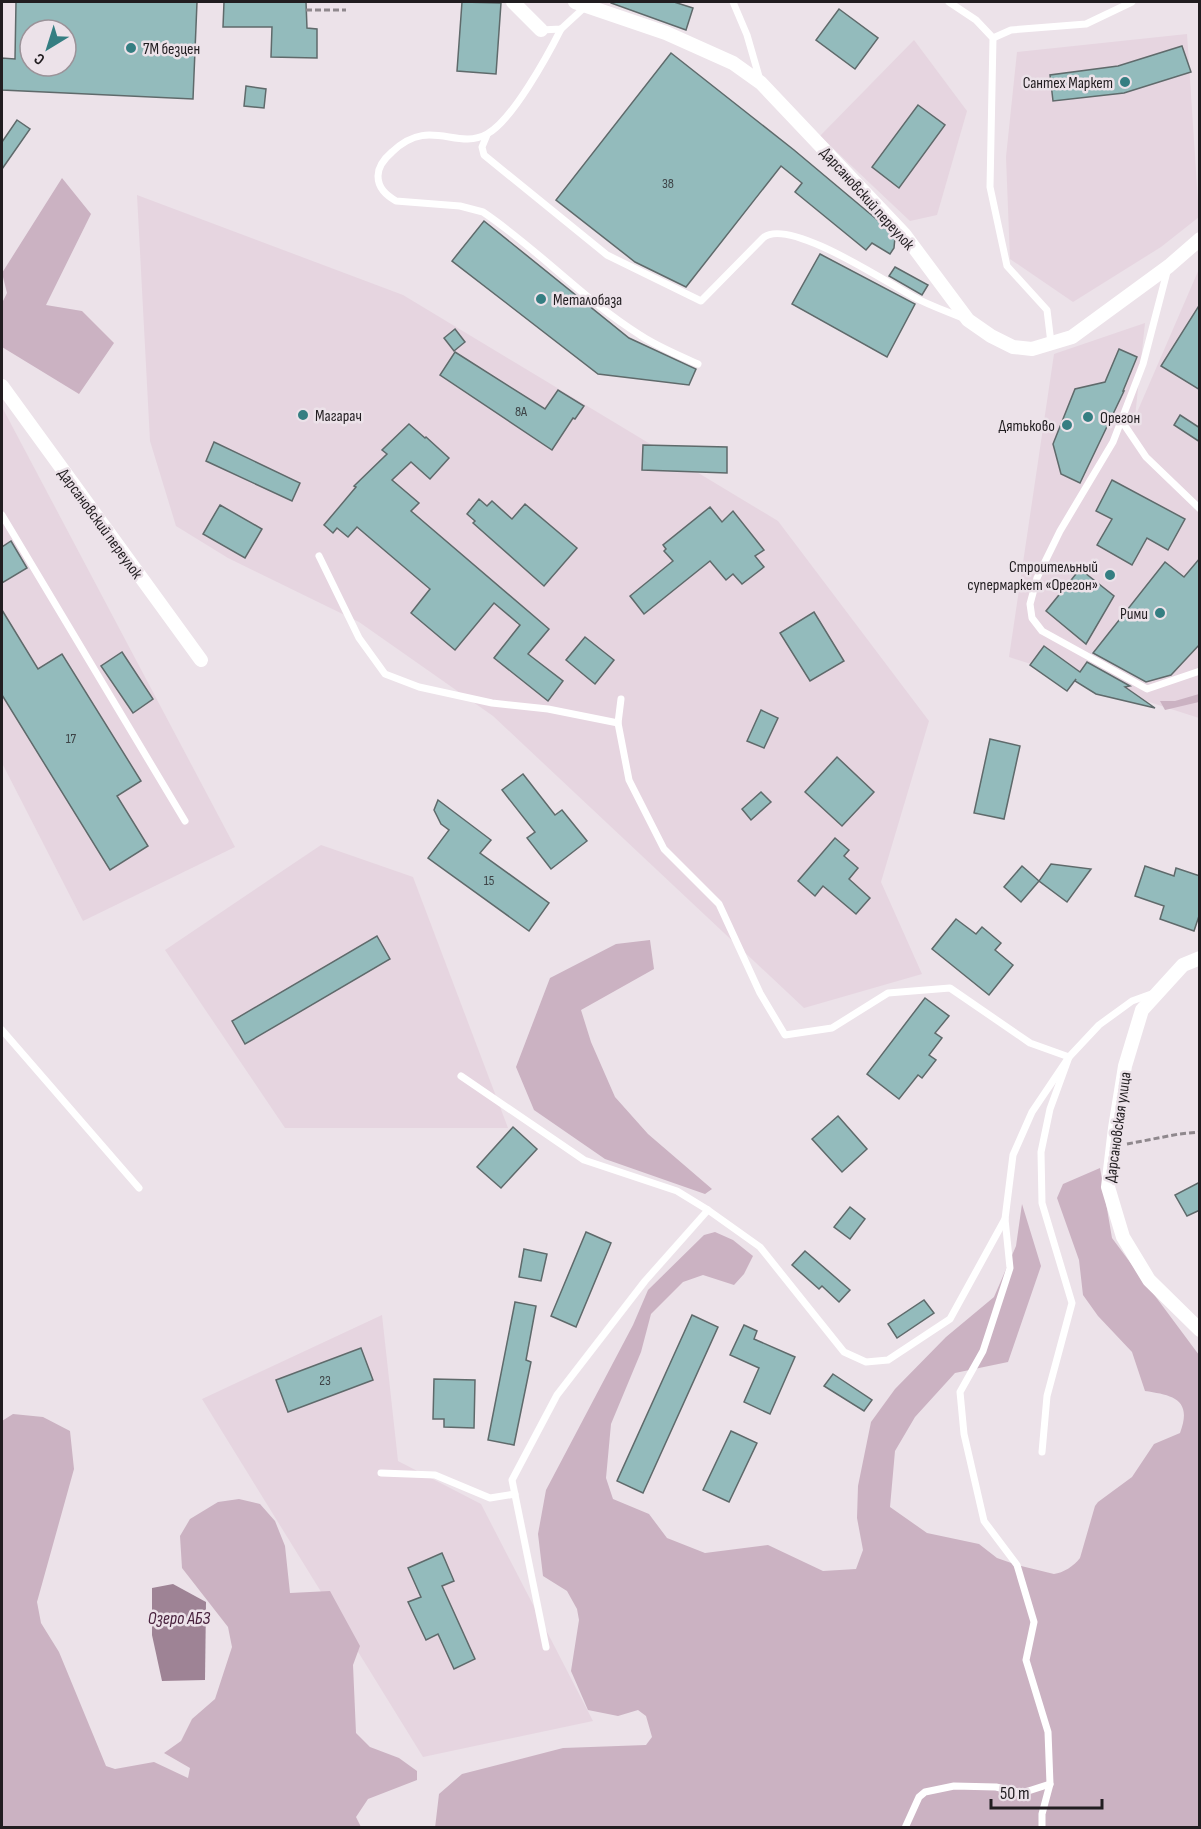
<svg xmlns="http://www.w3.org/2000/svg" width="1201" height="1829" viewBox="0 0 1201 1829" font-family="'Sofia Sans Condensed',sans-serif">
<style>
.built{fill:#e6d5e0}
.green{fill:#cbb2c2}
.water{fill:#9e8395}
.building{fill:#93bbbc;stroke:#5f6a6b;stroke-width:1.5;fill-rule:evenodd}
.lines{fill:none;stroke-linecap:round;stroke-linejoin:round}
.path{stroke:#8f888d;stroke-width:3;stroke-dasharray:6 3;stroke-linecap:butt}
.lane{stroke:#fff;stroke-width:7}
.street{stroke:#fff;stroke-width:14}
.poi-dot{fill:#357e82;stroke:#ece2e9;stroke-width:2}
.labels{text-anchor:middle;stroke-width:5;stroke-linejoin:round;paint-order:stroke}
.number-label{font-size:14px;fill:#3e4447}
.poi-label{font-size:16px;fill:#211d20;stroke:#ece2e9;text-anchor:start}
.street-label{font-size:16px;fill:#211d20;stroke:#ece2e9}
.water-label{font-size:18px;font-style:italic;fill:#48213d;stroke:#ece2e9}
</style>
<rect width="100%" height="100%" fill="#ece2e9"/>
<g class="built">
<polygon points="1187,34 1199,217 1161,247 1073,302 1010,259 1006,157 1017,52"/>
<polygon points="914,40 967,111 937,215 910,221 820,136"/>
<polygon points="137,195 403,295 778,521 929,721 881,882 922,974 804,1008 493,716 359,622 228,558 176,526 150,441"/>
<polygon points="1199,269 1199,718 1009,657 1054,354 1145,323 1135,417"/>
<polygon points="2,407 235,847 83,921 2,763"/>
<polygon points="321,845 413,877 508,1128 285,1128 165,950"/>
<polygon points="382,1315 398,1461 481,1504 593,1721 423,1757 202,1399"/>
</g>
<g class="green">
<polygon points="62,178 91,214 46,305 82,311 114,343 79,394 2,347 2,303 7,293 2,273"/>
<polygon points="1199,694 1199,702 1165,710 1160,701 1175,701"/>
<polygon points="650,940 654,969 581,1010 591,1042 615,1097 648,1134 712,1189 705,1194 605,1159 534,1110 516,1067 550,978 616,944"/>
<path d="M1100,1168L1112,1238L1199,1355V1827L435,1828L439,1794L462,1774L563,1748L646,1745L652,1737L646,1716L638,1710L618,1716L588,1710L571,1671L579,1620L577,1609L567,1591L543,1576L538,1534L546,1490L633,1325L648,1290L704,1235L715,1232L733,1240L753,1256L744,1274L734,1285L703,1275L683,1282L651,1314L641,1352L611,1424L606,1478L613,1499L649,1514L667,1538L705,1553L768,1545L823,1571L856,1569L863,1550L857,1518L858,1486L871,1422L895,1389L946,1337L994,1297L1016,1246L1022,1204L1041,1266L1008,1362L955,1373L915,1417L895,1451L890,1507L927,1533L979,1544L997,1558L1017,1565L1054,1574C1063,1573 1074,1566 1080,1558L1095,1506L1098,1502L1132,1477L1154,1444L1180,1433C1193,1399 1172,1395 1145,1391L1132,1352L1098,1316L1083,1295L1079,1260L1057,1198L1063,1184Z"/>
<polygon points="13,1414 43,1417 70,1431 74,1469 37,1602 41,1623 59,1652 106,1766 115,1769 154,1762 188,1778 190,1768 164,1753 181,1741 192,1719 215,1699 232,1647 228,1627 182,1568 180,1536 190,1519 218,1502 239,1499 260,1504 275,1521 285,1546 290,1593 330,1591 360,1646 353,1665 356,1733 370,1747 399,1758 417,1771 417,1780 368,1799 356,1817 361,1827 2,1827 2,1421"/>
</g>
<polygon class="water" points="173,1584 206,1602 205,1680 162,1681 152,1635 152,1588"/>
<g class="building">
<path d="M16,2H197L193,99L2,90V58L15,59ZM30,30H66V66H30Z"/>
<polygon points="224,2 306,2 307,28 317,29 317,58 271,57 272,27 223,27"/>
<polygon points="462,2 501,3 496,74 457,71"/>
<polygon points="611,2 674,2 693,8 686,30 611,3"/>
<polygon points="839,9 878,38 855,69 816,40"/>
<polygon points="1182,46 1191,72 1124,93 1053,101 1050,75 1118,66"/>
<polygon points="671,53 794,150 881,223 895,237 894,248 890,254 872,243 866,250 795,192 802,183 781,166 686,287 635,262 556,200"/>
<polygon points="246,86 266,89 264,108 244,106"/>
<polygon points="918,105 945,125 899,188 872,167"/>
<polygon points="17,120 30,129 2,169 2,142"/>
<polygon points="484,221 629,338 696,369 689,385 598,374 452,261"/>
<polygon points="820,254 915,304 887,357 792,304"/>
<polygon points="895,267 928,285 922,295 889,276"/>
<polygon points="1200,304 1200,390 1161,366"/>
<polygon points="455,329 465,342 454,351 444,338"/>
<polygon points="1119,349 1137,357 1123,391 1124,391 1080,483 1061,474 1053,444 1075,389 1105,382"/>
<polygon points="455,352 545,409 558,390 584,406 575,419 573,418 552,450 440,375"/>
<polygon points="1180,415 1200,428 1200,442 1174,425"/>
<polygon points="409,424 425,438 426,437 449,458 430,479 411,462 392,480 419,503 411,511 549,629 528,654 563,681 548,701 494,658 520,625 494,603 455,650 411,613 430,589 357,527 348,537 337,528 333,533 324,525 356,487 354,486 387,454 382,450"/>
<polygon points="214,442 300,483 292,501 206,461"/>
<polygon points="643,445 727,447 727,473 642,470"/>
<polygon points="1112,480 1185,519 1168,550 1147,538 1132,565 1097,545 1112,519 1096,511"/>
<polygon points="479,499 487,506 492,501 512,519 525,504 577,548 544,586 473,523 475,521 467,514"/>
<polygon points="220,505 262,529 245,558 203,534"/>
<polygon points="710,507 722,522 733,511 764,550 755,556 764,567 742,584 733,574 726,580 710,561 644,614 630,596 673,561 664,551 666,549 663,545"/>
<polygon points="11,541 27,568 2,583 2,547"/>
<polygon points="1200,558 1200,644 1171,675 1146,682 1093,653 1165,562 1184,577"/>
<polygon points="1080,569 1114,596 1086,644 1046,611"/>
<polygon points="2,610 38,669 62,654 141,781 117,796 148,846 110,870 2,695"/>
<polygon points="814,612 844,661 810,681 780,633"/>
<polygon points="585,637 614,660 595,684 566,660"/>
<polygon points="1044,646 1080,672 1087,662 1130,686 1125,687 1155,708 1096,694 1075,681 1076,679 1067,691 1030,665"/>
<polygon points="122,652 153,699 133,713 101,666"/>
<polygon points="761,710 778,718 764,748 747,741"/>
<polygon points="990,739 1020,746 1004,819 974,813"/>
<polygon points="837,757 874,792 842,826 805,792"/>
<polygon points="523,774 555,815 562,810 587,841 551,869 527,838 535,832 502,790"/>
<polygon points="761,792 771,802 751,820 742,809"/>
<polygon points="438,800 491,840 480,853 549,903 529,931 428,858 449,830 441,824 434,810"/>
<polygon points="835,838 849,850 844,856 858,868 849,879 870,898 856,914 823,886 815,896 798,881"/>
<polygon points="1051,864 1091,869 1067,902 1039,881"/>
<polygon points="1022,866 1039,881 1021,902 1004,887"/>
<polygon points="1145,866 1174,876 1176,868 1200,876 1200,913 1194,931 1160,919 1164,906 1135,896"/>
<polygon points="956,919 976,934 982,927 1001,943 995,950 1013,965 989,995 932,949"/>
<polygon points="377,936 390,959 245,1044 232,1021"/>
<polygon points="925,998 949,1016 935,1033 942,1038 929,1055 936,1060 922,1078 918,1075 899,1099 867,1074"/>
<polygon points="838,1116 867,1149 842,1172 812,1139"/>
<polygon points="513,1127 537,1149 501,1188 477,1167"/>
<polygon points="1200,1182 1200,1210 1187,1216 1175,1195"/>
<polygon points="850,1207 865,1219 850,1239 834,1227"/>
<polygon points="586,1232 611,1243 576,1327 551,1316"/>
<polygon points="524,1249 547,1254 541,1281 519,1277"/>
<polygon points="805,1251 850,1290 839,1302 822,1286 819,1289 792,1265"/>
<polygon points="924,1300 934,1313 897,1338 888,1324"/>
<polygon points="515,1302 536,1306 526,1360 531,1362 514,1445 488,1440"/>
<polygon points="692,1315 718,1327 643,1493 617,1481"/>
<polygon points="744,1325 757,1331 754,1339 795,1357 770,1414 744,1402 759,1368 730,1355"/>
<polygon points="361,1348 373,1380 288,1412 276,1380"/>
<polygon points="833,1374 872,1400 864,1411 824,1386"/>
<polygon points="434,1379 475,1380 474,1428 444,1427 444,1419 433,1419"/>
<polygon points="731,1431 757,1443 729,1502 703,1490"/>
<polygon points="442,1553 454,1581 442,1586 475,1659 454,1669 438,1634 426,1640 408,1602 421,1597 408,1568"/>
</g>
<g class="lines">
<g class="path">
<polyline points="306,10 346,10"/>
<polyline points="1127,1144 1179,1134 1200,1132"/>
</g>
<g class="lane">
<polyline points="733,2 747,35 760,80"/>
<polyline points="949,2 976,20 993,38 990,187 1007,266 1047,310 1051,343"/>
<path d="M561,29C548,55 512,121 487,134C456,151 429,116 392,152C385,158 378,166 378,176C378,188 386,195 396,201L460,206L483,212C538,249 584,300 640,335C658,347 678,355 698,364"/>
<polyline points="541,30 561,29 586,6"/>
<polyline points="993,38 1011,30 1086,24 1132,2"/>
<path d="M487,135L482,147L484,155L607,255L701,301L763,238C787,216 886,282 912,296C928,305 946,311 963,318"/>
<polyline points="1168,268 1143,364 1113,442 1060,531 1037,578 1030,604 1032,618 1042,631 1147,689 1200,671"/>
<polyline points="1121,420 1146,457 1200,509"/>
<polyline points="2,515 185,821"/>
<polyline points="319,556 359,638 385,674 419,687 492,703 548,709 618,723"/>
<polyline points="621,699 618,723 629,780 664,849 719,904 760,993 785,1035 832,1028 888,993 950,988 1030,1043 1069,1057 1050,1109 1041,1152 1042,1203 1072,1303 1047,1396 1042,1452"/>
<polyline points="2,1030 139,1188"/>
<polyline points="461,1076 584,1160 677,1191 708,1210 760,1247 844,1352 866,1362 888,1360 950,1319 1005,1219"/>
<polyline points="381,1473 435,1475 490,1498 515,1494"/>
<polyline points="546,1647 512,1480 557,1395 645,1281 708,1210"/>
<polyline points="905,1828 919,1797 925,1792 954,1786 996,1787 1022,1793 1050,1784"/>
<polyline points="1042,1828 1042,1814 1050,1784 1048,1732 1026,1660 1034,1622 1017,1565 984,1521 964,1434 960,1392 983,1351 1010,1268 1005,1219 1013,1155 1032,1112 1069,1057 1099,1025 1132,1001 1154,993"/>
</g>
<g class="street">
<polyline points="513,2 541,30"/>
<polyline points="575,2 666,33 733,63 761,83 904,234 968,320 991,336 1013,347 1032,349 1072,337 1169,266 1200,239"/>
<polyline points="2,386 201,660"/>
<polyline points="1200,958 1183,965 1142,1010 1125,1066 1115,1128 1108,1187 1123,1237 1149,1280 1200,1330"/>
</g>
</g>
<g class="poi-dot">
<circle cx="131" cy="48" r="6"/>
<circle cx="1125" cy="82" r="6"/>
<circle cx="541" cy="299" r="6"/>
<circle cx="303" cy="415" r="6"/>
<circle cx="1088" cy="417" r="6"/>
<circle cx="1067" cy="425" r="6"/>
<circle cx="1110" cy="575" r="6"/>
<circle cx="1160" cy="613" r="6"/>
</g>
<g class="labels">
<g class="number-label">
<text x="668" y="188">38</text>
<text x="521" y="416">8А</text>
<text x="71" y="743">17</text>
<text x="489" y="885">15</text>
<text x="325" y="1385">23</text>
</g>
<g class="poi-label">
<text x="143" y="54">7М безцен</text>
<text x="1113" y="88" text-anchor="end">Сантех Маркет</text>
<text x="553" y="305">Металобаза</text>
<text x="315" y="421">Магарач</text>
<text x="1100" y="423">Орегон</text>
<text x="1055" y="431" text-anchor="end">Дятьково</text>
<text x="1098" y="572" text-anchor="end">Строительный<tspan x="1098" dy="18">супермаркет «Орегон»</tspan></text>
<text x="1148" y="619" text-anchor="end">Рими</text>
</g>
<g class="street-label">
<text transform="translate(868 198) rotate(48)" y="6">Дарсановский переулок</text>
<text transform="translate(101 523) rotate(54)" y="6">Дарсановский переулок</text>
<text transform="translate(1117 1127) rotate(-82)" y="6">Дарсановская улица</text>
</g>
<g class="water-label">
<text x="179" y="1624">Озеро АБЗ</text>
</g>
</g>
<rect width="1201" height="1829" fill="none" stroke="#211d20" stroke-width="6"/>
<g transform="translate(48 48) rotate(218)"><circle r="28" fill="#ece2e9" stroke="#9b9399" stroke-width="1.5"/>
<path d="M0-4.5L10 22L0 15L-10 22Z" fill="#357e82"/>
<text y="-9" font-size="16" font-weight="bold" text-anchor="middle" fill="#211d20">С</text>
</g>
<path d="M991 1799v9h111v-9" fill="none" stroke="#211d20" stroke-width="3"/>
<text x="1000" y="1799" font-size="18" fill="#211d20" stroke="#ece2e9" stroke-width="4.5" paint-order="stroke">50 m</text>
</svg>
